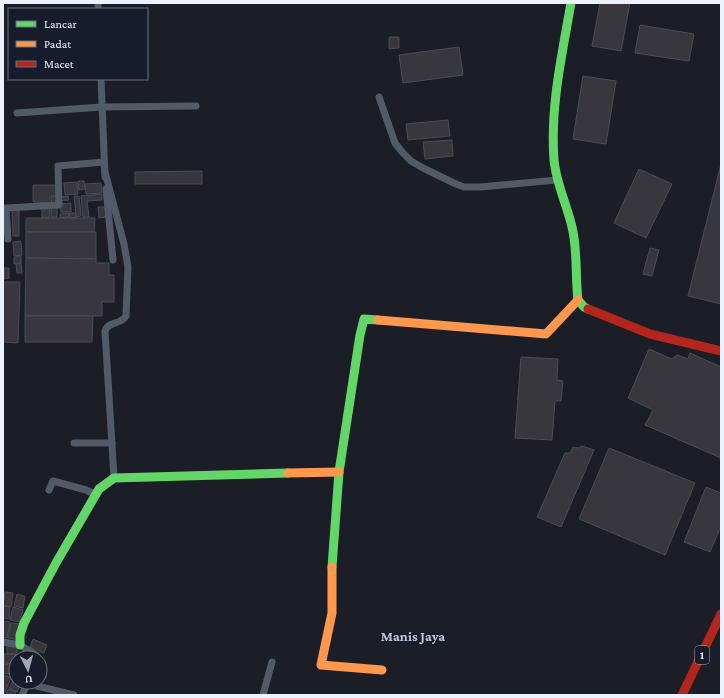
<svg xmlns="http://www.w3.org/2000/svg" width="724" height="698" viewBox="0 0 724 698" font-family="'Crimson Pro',serif">
<style>
.building{fill:#38373e;stroke:#4c4c53}
.lines{fill:none;stroke-linecap:round;stroke-linejoin:round}
.street{stroke:#515b67;stroke-width:7}
.fast{stroke:#63d668;stroke-width:9}
.slow{stroke:#ff974d;stroke-width:9}
.jam{stroke:#b3261e;stroke-width:9}
.labels{text-anchor:middle;stroke-width:3;stroke-linejoin:round;paint-order:stroke}
.shield{fill:#161c2b;stroke:#acb1bd;stroke-width:1}
.shield-label{font-size:11px;font-weight:bold;fill:#ecf1fc}
.quarter-label{font-size:14px;font-weight:bold;fill:#bfc7dc;stroke:#161c2b}
</style>
<rect width="100%" height="100%" fill="#1b1e26"/>
<g class="building">
<polygon points="600,3 630,3 621,51 592,46"/>
<polygon points="640,25 694,34 689,61 635,53"/>
<polygon points="389,37 399,37 399,48 389,49"/>
<polygon points="459,47 463,75 403,83 399,55"/>
<polygon points="583,76 616,81 606,144 573,139"/>
<polygon points="448,120 450,136 408,140 406,124"/>
<polygon points="452,140 453,156 425,159 423,142"/>
<polygon points="721,164 721,304 688,296"/>
<polygon points="639,169 672,184 646,238 614,223"/>
<polygon points="202,171 202,184 135,184 135,172"/>
<polygon points="78,181 84,181 85,189 79,190"/>
<polygon points="77,182 78,194 65,195 64,183"/>
<polygon points="101,183 102,193 86,194 85,184"/>
<polygon points="33,185 56,185 56,196 50,196 50,203 33,202"/>
<polygon points="102,194 102,200 87,201 89,217 83,217 81,196"/>
<polygon points="57,196 58,203 52,204 51,197"/>
<polygon points="68,196 69,200 61,201 60,197"/>
<polygon points="74,196 79,196 81,216 76,217"/>
<polygon points="71,203 71,212 61,212 60,204"/>
<polygon points="51,206 57,207 57,217 51,217"/>
<polygon points="42,207 50,207 49,218 42,218"/>
<polygon points="98,207 105,207 106,217 99,218"/>
<polygon points="19,209 19,236 13,236 12,210"/>
<polygon points="68,213 69,217 60,218 60,214"/>
<polygon points="69,213 76,213 76,217 70,218"/>
<polygon points="26,218 95,218 94,232 26,232"/>
<polygon points="26,232 96,232 96,259 26,258"/>
<polygon points="21,241 22,255 14,256 13,242"/>
<polygon points="650,248 659,250 652,276 643,274"/>
<polygon points="21,256 21,263 14,264 14,257"/>
<polygon points="26,258 96,259 96,263 109,263 109,275 114,275 114,302 102,302 102,316 25,316"/>
<polygon points="21,263 22,273 17,273 16,264"/>
<polygon points="4,268 9,268 9,278 4,279"/>
<polygon points="3,282 20,282 18,343 3,342"/>
<polygon points="25,316 93,316 92,342 25,342"/>
<polygon points="649,349 672,359 677,355 688,359 690,353 721,367 721,458 645,425 653,410 628,398"/>
<polygon points="521,357 558,359 557,380 563,381 561,401 555,401 552,440 515,438"/>
<polygon points="582,446 594,450 561,527 537,517 565,453 570,453 573,447 578,448"/>
<polygon points="609,448 695,483 665,555 579,519"/>
<polygon points="706,487 721,493 721,526 710,552 684,542"/>
<polygon points="5,592 13,593 11,607 3,605"/>
<polygon points="17,594 25,596 23,608 14,606"/>
<polygon points="3,606 10,607 9,619 3,618"/>
<polygon points="13,607 23,610 20,622 10,620"/>
<polygon points="3,621 10,622 7,638 3,637"/>
<polygon points="11,623 21,624 18,640 8,638"/>
<polygon points="33,639 47,645 44,653 30,647"/>
<polygon points="17,645 17,653 7,654 7,646"/>
<polygon points="4,654 33,655 33,658 16,658 16,664 4,663"/>
<polygon points="3,664 16,666 16,676 3,673"/>
<polygon points="5,675 11,678 4,694 3,694 3,679"/>
<polygon points="15,677 16,678 16,682 22,682 17,692 9,688"/>
<polygon points="8,689 16,692 14,695 6,695"/>
</g>
<g class="lines">
<g class="street">
<polyline points="98,3 98,9"/>
<polyline points="101,79 105,177"/>
<polyline points="379,97 395,143 403,153 411,161 423,168 456,184 464,187 480,187 557,180"/>
<polyline points="17,113 102,107 196,106"/>
<path d="M105,172L124,244L128,267L126,316C121,325 108,321 105,331L114,478"/>
<polyline points="106,189 113,260"/>
<polyline points="8,239 6,208 59,205 58,166 104,162"/>
<polyline points="74,443 112,443"/>
<polyline points="49,490 53,481 86,490 96,495"/>
<polyline points="3,642 20,645 36,655 37,658"/>
<polyline points="37,686 74,695"/>
<polyline points="22,695 28,682"/>
<polyline points="263,695 272,662"/>
</g>
<g class="fast">
<path d="M571,3C562,55 550,107 554,160C556,183 567,205 572,227C578,251 575,276 578,300L584,307L588,309"/>
<polyline points="332,567 339,472 360,335 364,319 378,320"/>
<polyline points="20,645 20,635 24,623 56,563 99,489 114,478 288,473"/>
</g>
<g class="slow">
<polyline points="378,320 546,334 578,300"/>
<polyline points="288,473 339,472"/>
<polyline points="332,567 332,613 321,665 382,670"/>
</g>
<g class="jam">
<polyline points="588,309 650,334 721,351"/>
<polyline points="682,695 721,614"/>
</g>
</g>
<g class="labels">
<rect class="shield" x="695" y="646" width="14" height="18" rx="3"/>
<g class="shield-label">
<text x="702" y="659">1</text>
</g>
<g class="quarter-label">
<text x="413" y="641">Manis Jaya</text>
</g>
</g>
<rect width="724" height="698" fill="none" stroke="#ecf1fc" stroke-width="8"/>
<rect x="8" y="8" width="140" height="72" fill="#161c2b" stroke="#6c717f"/>
<rect x="16" y="21" width="20" height="6" fill="#63d668" stroke="#6c717f"/>
<text x="44" y="28" font-size="12" fill="#ecf1fc">Lancar</text>
<rect x="16" y="41" width="20" height="6" fill="#ff974d" stroke="#6c717f"/>
<text x="44" y="48" font-size="12" fill="#ecf1fc">Padat</text>
<rect x="16" y="61" width="20" height="6" fill="#b3261e" stroke="#6c717f"/>
<text x="44" y="68" font-size="12" fill="#ecf1fc">Macet</text>
<g transform="translate(28 670) rotate(174)"><circle r="19" fill="#161c2b" stroke="#6c717f"/>
<path d="M0-3L7 15L0 10L-7 15Z" fill="#a3a7b1"/>
<text y="-6" font-size="11" font-weight="bold" text-anchor="middle" fill="#ecf1fc">U</text>
</g>
</svg>
